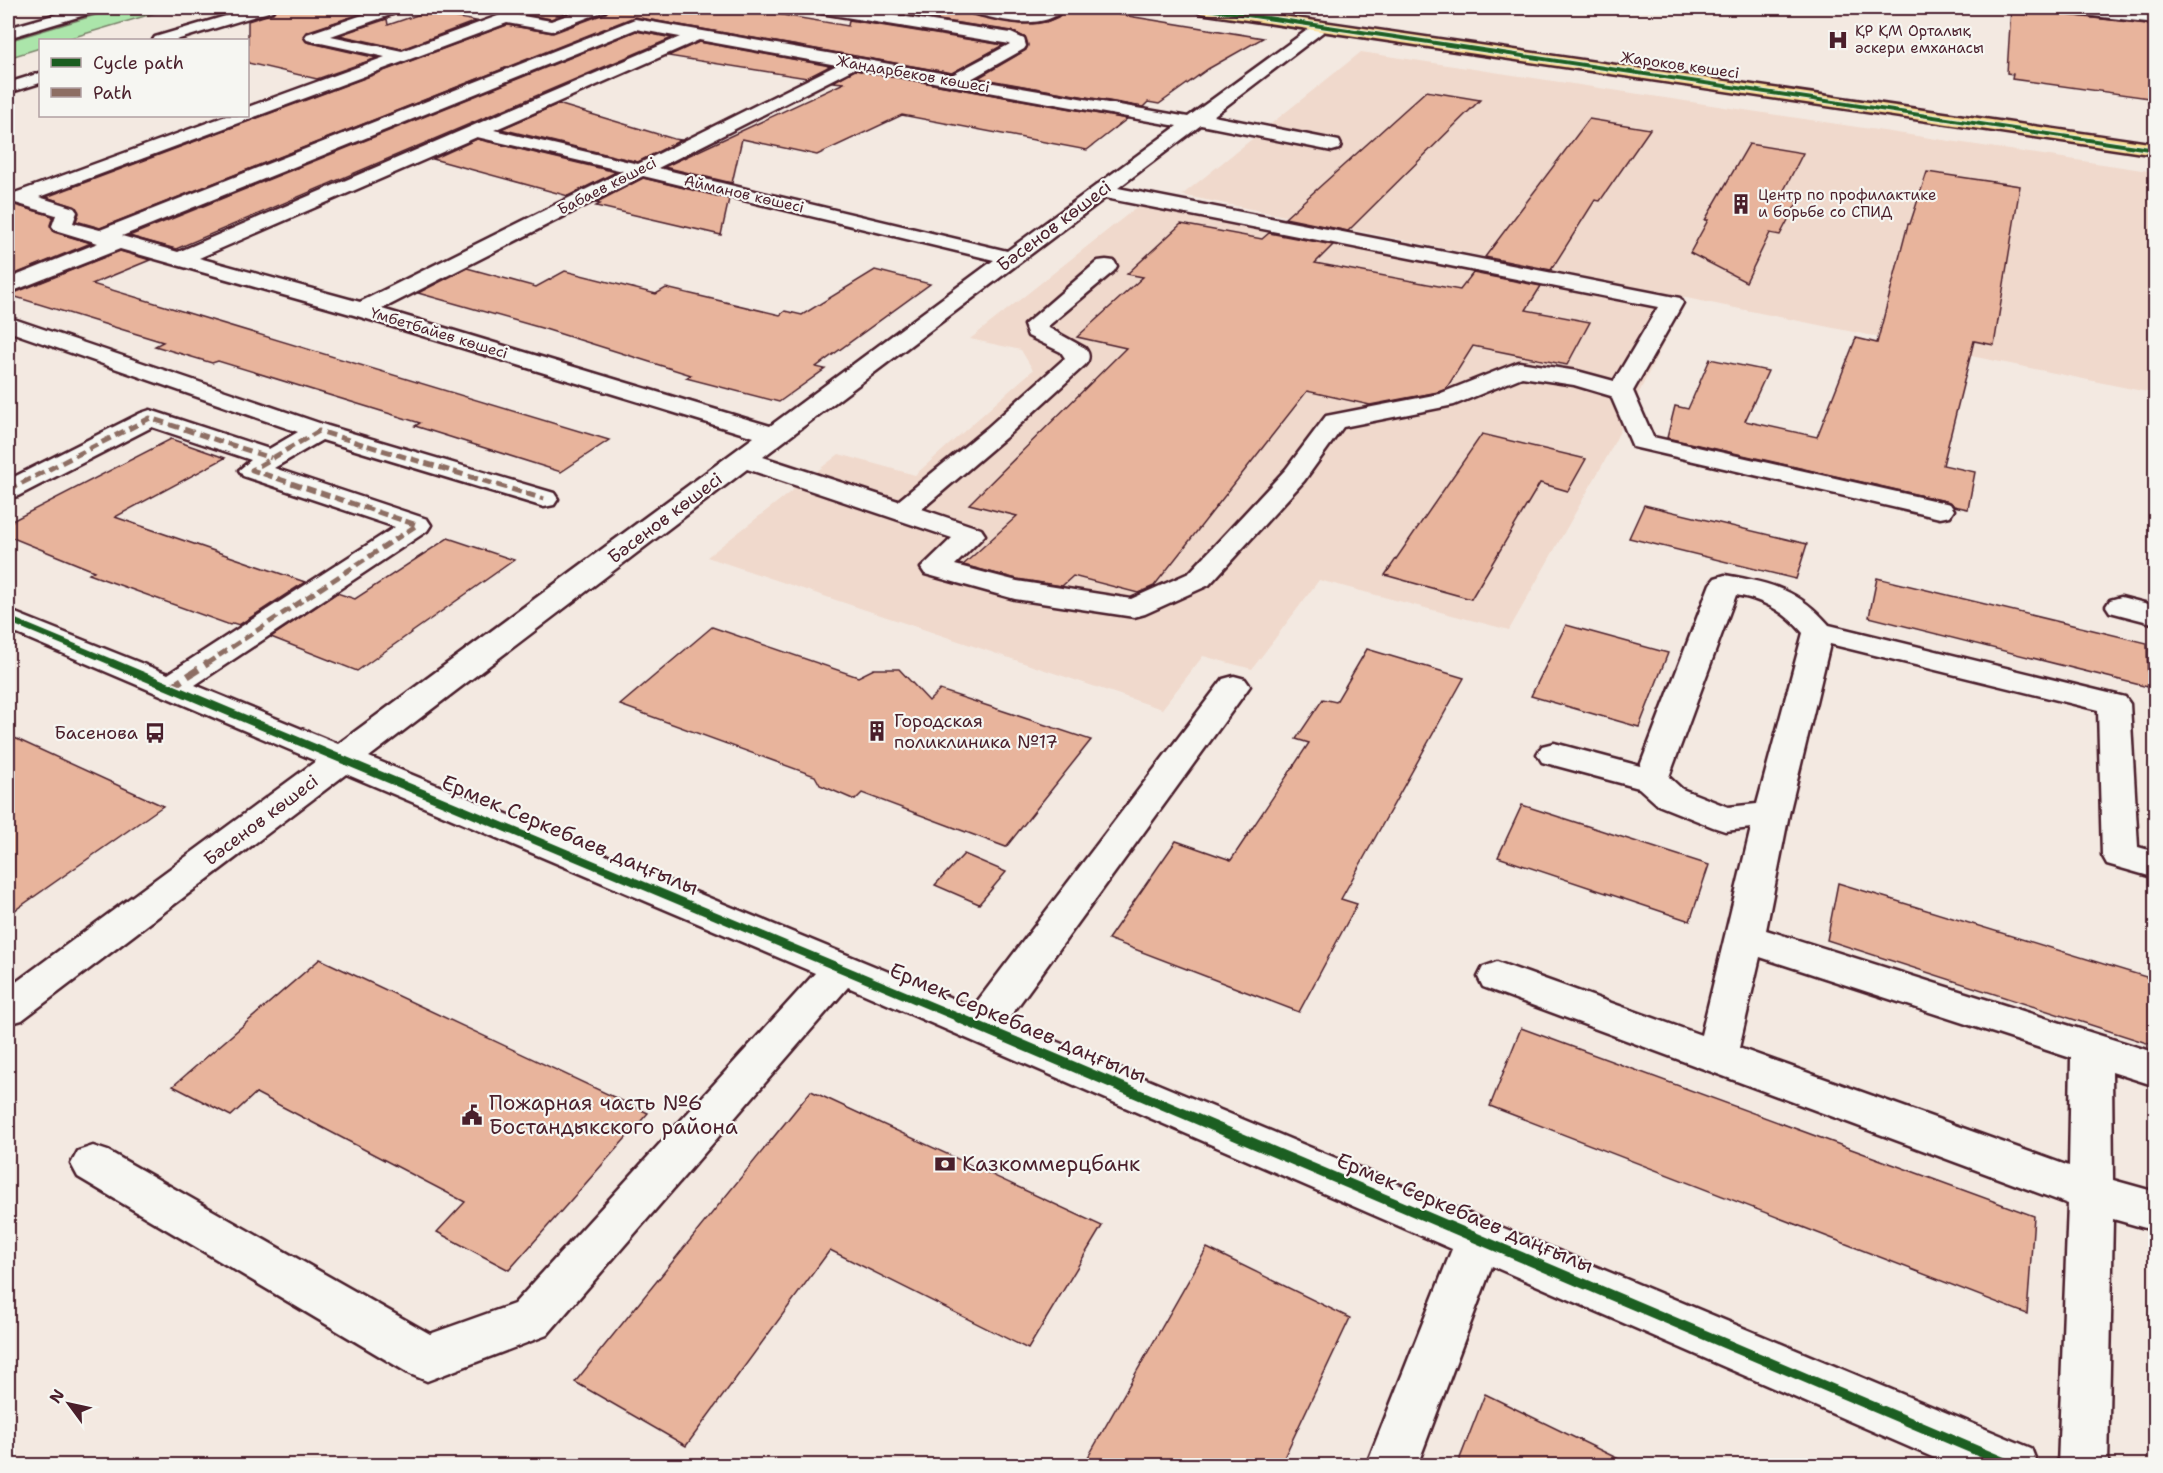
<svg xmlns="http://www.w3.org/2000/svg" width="2163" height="1473" viewBox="0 0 2163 1473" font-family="'Shantell Sans',sans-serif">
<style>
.built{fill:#f0d9cc}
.green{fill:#abe5aa;stroke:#7a826a;stroke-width:1.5}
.building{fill:#e8b49c;stroke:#4a1f2b;stroke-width:1.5}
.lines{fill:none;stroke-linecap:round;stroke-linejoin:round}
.minor-casing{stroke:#4a1f2b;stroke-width:5}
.major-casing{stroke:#4a1f2b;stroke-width:5}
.minor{fill:#f6f6f2;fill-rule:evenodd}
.major{fill:#fbdf96;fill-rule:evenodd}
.quiet-far1{stroke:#8d6e63;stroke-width:5;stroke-dasharray:10 5;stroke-linecap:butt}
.quiet{stroke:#8d6e63;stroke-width:7;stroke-dasharray:13 7;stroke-linecap:butt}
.cycleway-far3-casing{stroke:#f6f6f2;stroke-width:6}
.cycleway-far2-casing{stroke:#f6f6f2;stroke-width:9}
.cycleway-far1-casing{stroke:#f6f6f2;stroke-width:12}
.cycleway-casing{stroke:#f6f6f2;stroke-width:14}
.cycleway-far3{stroke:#1b5e20;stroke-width:4}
.cycleway-far2{stroke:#1b5e20;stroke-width:6}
.cycleway-far1{stroke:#1b5e20;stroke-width:8}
.cycleway{stroke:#1b5e20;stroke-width:10}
.labels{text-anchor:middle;stroke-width:4.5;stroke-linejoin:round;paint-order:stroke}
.far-poi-label{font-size:15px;fill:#4a1f2b;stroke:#f6f6f2;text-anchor:start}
.far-street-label{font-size:15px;fill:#4a1f2b;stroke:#f6f6f2}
.street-label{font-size:18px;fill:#4a1f2b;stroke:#f6f6f2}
.poi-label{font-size:18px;fill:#4a1f2b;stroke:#f6f6f2;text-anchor:start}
.near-street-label{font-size:21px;fill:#4a1f2b;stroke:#f6f6f2}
.near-poi-label{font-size:21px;fill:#4a1f2b;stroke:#f6f6f2;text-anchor:start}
</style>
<rect width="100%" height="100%" fill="#f3e9e1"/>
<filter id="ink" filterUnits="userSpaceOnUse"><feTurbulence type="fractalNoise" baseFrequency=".0167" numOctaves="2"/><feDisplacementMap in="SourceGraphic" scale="12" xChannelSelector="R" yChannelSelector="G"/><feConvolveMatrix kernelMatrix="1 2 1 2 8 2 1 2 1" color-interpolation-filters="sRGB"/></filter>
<g filter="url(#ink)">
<g class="built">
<polygon points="1361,52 2155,172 2156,321 2152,393 1182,195"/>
<polygon points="1142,203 1680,310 1608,455 1509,630 1319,580 1252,669 1203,656 1162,709 707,557 839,454 915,475 1033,370 1021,350 970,339"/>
</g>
<polygon class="green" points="119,8 172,8 64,40 40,40 40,48 8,58 8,41"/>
<g class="building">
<polygon points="277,8 378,8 306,32 303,36 307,42 377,58 317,79 248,63 248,21 273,13"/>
<polygon points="531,8 582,8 551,19 517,13"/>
<polygon points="610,8 740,8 848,26 849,20 1003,45 952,73 634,17 100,228 76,221 79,213 76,207 46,197 507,25 553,33 606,13"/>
<polygon points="859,8 969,8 968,10 972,15 1021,24 1046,22 1058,17 1067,8 1079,8 1263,38 1208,69 1159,104 1148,102 1143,107 978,78 1026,50 1028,45 1026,38 1012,31"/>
<polygon points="2011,8 2056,8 2066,15 2156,25 2156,99 2012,79 2013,74 2007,73"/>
<polygon points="426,12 476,21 402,49 339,35 387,19 388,25"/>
<polygon points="636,31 672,38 176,249 129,236"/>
<polygon points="699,42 830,66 807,78 668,56"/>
<polygon points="855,70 1127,119 1087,150 902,115 817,155 742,139 732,183 664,167 844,83 833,82"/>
<polygon points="1426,91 1480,100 1348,231 1285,218"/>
<polygon points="558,104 674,139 681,140 638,162 501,129"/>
<polygon points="1589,119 1650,129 1600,201 1595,200 1551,270 1485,257"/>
<polygon points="477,139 616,172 568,196 433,159"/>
<polygon points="1749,144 1803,153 1780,198 1798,201 1780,235 1770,233 1746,282 1690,253 1708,220 1705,220"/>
<polygon points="1927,172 2020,186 1994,345 1974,341 1943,465 1975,472 1968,509 1954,506 1950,502 1667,438 1675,406 1688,409 1710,359 1768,371 1745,421 1817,437 1856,338 1877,343 1908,224 1910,224"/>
<polygon points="643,178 729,199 721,235 596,206 600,204 595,203"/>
<polygon points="15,205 53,216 50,225 54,232 91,243 8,277 8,208"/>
<polygon points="1181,224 1262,239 1269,233 1333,245 1315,263 1460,290 1473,273 1541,286 1526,310 1590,322 1567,365 1473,346 1446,389 1438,392 1370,405 1307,391 1154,586 1138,593 1073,576 1062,586 1017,579 963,565 1017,516 969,504 1126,348 1077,337 1143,277 1127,274"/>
<polygon points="120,251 150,260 92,284 609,440 561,472 415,426 420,423 218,361 212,363 155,346 163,342 9,295"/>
<polygon points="467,268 536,287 565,271 656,294 666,288 780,315 785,311 802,315 875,270 930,284 816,367 825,369 779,402 686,378 691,375 545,329 418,293"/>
<polygon points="1482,434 1586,459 1568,491 1540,483 1471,599 1385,575"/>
<polygon points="171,439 225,458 115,517 305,582 239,625 233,623 230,625 89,574 94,571 8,536 8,523"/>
<polygon points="1644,505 1807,544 1796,579 1629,538"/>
<polygon points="448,538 514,560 357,671 271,637 337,593 355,599"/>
<polygon points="1877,578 2147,643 2148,687 1869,617"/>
<polygon points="1566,625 1668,653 1639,727 1531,696"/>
<polygon points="712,627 858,677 874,669 899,669 929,701 940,690 1091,740 1006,847 862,793 855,800 820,785 815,776 620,705"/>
<polygon points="1367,649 1464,678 1341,899 1357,904 1299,1012 1108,939 1176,841 1231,860 1309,743 1296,739 1323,699 1336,702"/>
<polygon points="8,735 163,806 8,915"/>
<polygon points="1522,805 1709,865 1690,921 1498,857"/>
<polygon points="964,854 1006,872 979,904 935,885"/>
<polygon points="1838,883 2156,980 2156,1046 1827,940"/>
<polygon points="320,959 648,1113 509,1270 437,1232 465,1202 256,1093 231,1116 173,1086"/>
<polygon points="1521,1028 2034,1216 2027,1314 1490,1106"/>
<polygon points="811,1091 1102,1226 1028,1349 830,1250 686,1446 575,1382"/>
<polygon points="1207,1248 1350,1318 1280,1466 1083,1466"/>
<polygon points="1485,1394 1633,1466 1457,1466"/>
</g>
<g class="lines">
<g class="minor-casing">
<g id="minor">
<polygon points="78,8 101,8 98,11 8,38 8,28"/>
<polygon points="253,8 275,8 272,11 176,40 153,40 155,37"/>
<path d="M383,8H392L396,11L393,14L331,36L402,51L506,13L551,21L587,8H608L605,11L552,31L507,23L39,197L74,208L77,212L73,223L100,230L635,19L952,75L1010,44L821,13L813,8H847L1011,33L1024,39L1026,46L1024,49L971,79L1188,117L1317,23H1327L1330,26L1327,29L1213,116L1339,141L1341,145L1339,149L1332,151L1201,125L1118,188L1680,298L1683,303L1633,391L1653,437L1950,504L1954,510L1950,516L1940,518L1633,447L1611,396L1574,385L1522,377L1454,405L1343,427L1304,481L1209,585L1145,614L1134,617L1015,599L925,574L921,568L952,538L747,469L369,757L973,1007L1223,679L1234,676L1245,679L1250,686L1245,693L1007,1021L2031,1448L2038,1466H1953L1492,1266L1417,1466H1366L1452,1249L848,987L547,1335L427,1381L410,1374L78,1177L71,1164L78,1151L93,1146L108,1151L430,1334L514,1304L815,973L346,774L22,1020L8,1024V988L316,761L8,630V610L168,674L395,527L243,476L239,470L251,460L152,427L18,496L8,498V480L141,413L150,410L269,449L298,432L8,331V317L328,426L554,493L558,499L554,505L544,507L322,440L274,468L427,519L431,525L427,531L195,685L338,744L754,437L354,315L120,249L8,293V279L98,243L55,230L52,226L56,215L12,202L9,198L12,194L226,116H248V107L385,57L307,40L305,37L307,34ZM636,29L680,37L178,252L122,236ZM699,40L837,65L638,164L494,130ZM855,68L1177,126L1007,251L658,168ZM477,137L623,171L360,302L199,258ZM643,176L994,260L770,426L382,309ZM1105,198L1658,307L1614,381L1577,371L1519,362L1439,394L1326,416L1286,469L1189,573L1131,599L1017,581L955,565L985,535L981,529L922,509L1005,438L1085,365C1090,359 1090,354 1085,348L1047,327L1114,271L1117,266L1114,261L1106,260L1098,261L1024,325L1028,336L1061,352L1065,358L987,428L898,501L763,457Z"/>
<path d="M972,8H992L1031,13L1046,8H1065C1044,32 999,20 973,13L970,10Z"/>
<polygon points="2058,8 2102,8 2156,13 2156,23 2066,13"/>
<polygon points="40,73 40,83 8,93 8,83"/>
<path d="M1725,575C1770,583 1798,589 1829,625L2125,697L2130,704L2138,847L2156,852V878L2107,864L2102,855L2098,710L1830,644L1789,814L1766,930L2156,1053V1086L2112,1072L2113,1180L2156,1192V1231L2113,1219L2108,1466H2058L2068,1204L1483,987L1478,977L1483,967L1497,962L1701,1035L1751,828L1725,831L1713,827L1658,805L1639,788L1542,762L1537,754L1542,746L1554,743L1640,766L1710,584L1715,578ZM1736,595C1764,600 1784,611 1803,633L1757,804L1728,807L1682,789L1669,777ZM1760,957L2071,1058L2069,1166L1739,1048Z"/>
<polygon points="2121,597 2156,606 2156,624 2110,612 2106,606 2110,600"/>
</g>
</g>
<g class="major-casing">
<polygon id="major" points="1192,8 1227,8 2156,144 2156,155 1200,13"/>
</g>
<use href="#minor" class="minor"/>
<use href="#major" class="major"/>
<g class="quiet-far1">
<polyline points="8,490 150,418 271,458"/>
<polyline points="206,664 417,525 252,470 319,431 544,499"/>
</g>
<polyline class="quiet" points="171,687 208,663"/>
<g class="cycleway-far3-casing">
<polyline id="cycleway-far3" points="1200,8 2156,150"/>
</g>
<g class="cycleway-far2-casing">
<polyline id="cycleway-far2" points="8,619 116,664"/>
</g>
<g class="cycleway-far1-casing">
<polyline id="cycleway-far1" points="112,663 962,1019"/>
</g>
<g class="cycleway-casing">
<polyline id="cycleway" points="959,1018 2013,1466"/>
</g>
<use href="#cycleway-far3" class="cycleway-far3"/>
<use href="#cycleway-far2" class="cycleway-far2"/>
<use href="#cycleway-far1" class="cycleway-far1"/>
<use href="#cycleway" class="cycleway"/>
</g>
</g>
<defs>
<g id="hospital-bare" transform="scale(1.62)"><path d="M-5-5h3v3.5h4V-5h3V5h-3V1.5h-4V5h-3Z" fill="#4a1f2b" stroke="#f6f6f2" stroke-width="2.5" paint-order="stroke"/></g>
<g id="building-bare" transform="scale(1.62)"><path d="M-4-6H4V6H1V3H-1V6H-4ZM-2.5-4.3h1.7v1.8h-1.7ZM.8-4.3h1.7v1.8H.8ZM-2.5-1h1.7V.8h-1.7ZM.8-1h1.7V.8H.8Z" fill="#4a1f2b" stroke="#f6f6f2" stroke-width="2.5" paint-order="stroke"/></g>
<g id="bus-bare" transform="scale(1.62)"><path d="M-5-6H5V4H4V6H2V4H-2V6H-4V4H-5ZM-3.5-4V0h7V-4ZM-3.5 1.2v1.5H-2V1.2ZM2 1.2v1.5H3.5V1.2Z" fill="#4a1f2b" stroke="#f6f6f2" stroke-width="2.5" paint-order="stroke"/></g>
<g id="civic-bare" transform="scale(1.62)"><path d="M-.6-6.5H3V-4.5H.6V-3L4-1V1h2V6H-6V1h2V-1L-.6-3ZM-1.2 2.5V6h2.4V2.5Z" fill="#4a1f2b" stroke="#f6f6f2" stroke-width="2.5" paint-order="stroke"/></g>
<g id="bank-bare" transform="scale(1.62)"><path d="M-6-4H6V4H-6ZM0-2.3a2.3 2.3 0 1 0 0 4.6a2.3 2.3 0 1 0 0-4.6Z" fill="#4a1f2b" stroke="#f6f6f2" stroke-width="2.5" paint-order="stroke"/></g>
</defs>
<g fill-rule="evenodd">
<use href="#hospital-bare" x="1838" y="40"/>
<use href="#building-bare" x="1741" y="204"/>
<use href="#building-bare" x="877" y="731"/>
<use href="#bus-bare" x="155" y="733"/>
<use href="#civic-bare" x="472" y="1115"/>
<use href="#bank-bare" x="945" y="1164"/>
</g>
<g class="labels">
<g class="far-poi-label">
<text x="1855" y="36">ҚР ҚМ Орталық<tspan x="1855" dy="17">әскери емханасы</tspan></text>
<text x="1758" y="200">Центр по профилактике<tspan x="1758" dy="17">и борьбе со СПИД</tspan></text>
</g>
<g class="far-street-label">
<text transform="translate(1680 65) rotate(8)" y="5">Жароков көшесі</text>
<text transform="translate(913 74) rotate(10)" y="5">Жандарбеков көшесі</text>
<text transform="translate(607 186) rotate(-27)" y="5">Бабаев көшесі</text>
<text transform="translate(744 194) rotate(13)" y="5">Айманов көшесі</text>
<text transform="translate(439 333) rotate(17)" y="5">Үмбетбайев көшесі</text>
</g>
<g class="street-label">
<text transform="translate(1054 226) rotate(-37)" y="6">Бәсенов көшесі</text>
<text transform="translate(665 518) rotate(-37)" y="6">Бәсенов көшесі</text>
<text transform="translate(261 820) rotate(-37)" y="6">Бәсенов көшесі</text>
</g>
<g class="poi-label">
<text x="894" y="727">Городская<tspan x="894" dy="21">поликлиника №17</tspan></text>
<text x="138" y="739" text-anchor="end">Басенова</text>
</g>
<g class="near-street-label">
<text transform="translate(570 835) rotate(23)" y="7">Ермек Серкебаев даңғылы</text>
<text transform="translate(1018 1023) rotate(23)" y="7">Ермек Серкебаев даңғылы</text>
<text transform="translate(1465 1213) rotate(23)" y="7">Ермек Серкебаев даңғылы</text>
</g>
<g class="near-poi-label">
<text x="489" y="1110">Пожарная часть №6<tspan x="489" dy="24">Бостандыкского района</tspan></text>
<text x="962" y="1171">Казкоммерцбанк</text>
</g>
</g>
<rect width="2163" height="1473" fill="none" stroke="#f6f6f2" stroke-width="30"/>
<rect x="15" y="15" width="2133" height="1443" fill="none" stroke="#4a1f2b" stroke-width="2" filter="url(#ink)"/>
<rect x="39" y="39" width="210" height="78" fill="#f6f6f2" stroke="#b1a0a2" stroke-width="1.5"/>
<rect x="51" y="58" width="30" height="9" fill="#1b5e20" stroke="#b1a0a2" stroke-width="1.5"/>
<text x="93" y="69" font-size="18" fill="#4a1f2b">Cycle path</text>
<rect x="51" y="88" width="30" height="9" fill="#8d6e63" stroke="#b1a0a2" stroke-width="1.5"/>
<text x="93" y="99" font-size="18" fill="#4a1f2b">Path</text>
<g transform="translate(69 1404) rotate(303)" stroke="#f6f6f2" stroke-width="4.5" paint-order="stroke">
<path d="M0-4.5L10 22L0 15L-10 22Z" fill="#4a1f2b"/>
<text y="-9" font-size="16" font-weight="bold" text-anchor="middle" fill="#4a1f2b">N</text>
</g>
</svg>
